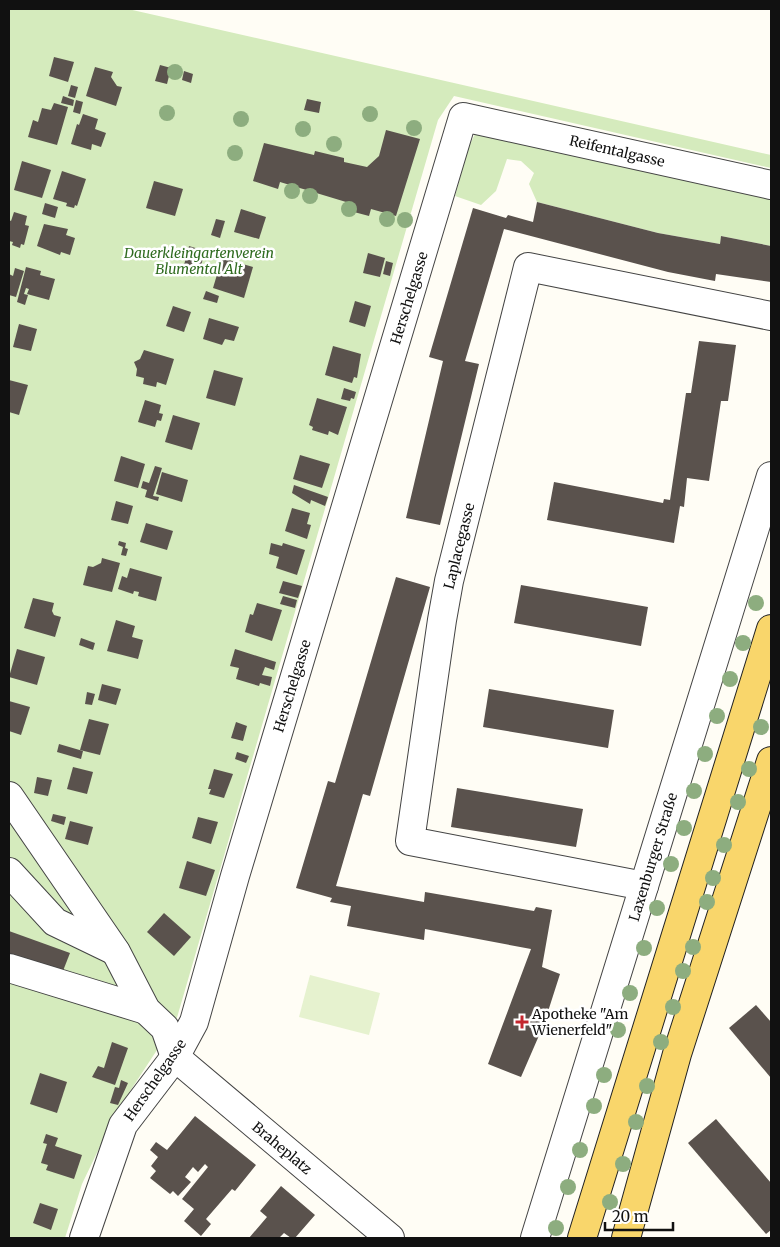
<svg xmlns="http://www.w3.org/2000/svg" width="780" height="1247" viewBox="0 0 780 1247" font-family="Merriweather,serif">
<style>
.green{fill:#d5ebbd}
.pitch{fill:#e6f2cf}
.building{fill:#5a524d}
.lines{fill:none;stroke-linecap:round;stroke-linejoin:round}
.minor-casing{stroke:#444;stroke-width:30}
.major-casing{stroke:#222;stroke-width:30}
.minor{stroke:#fff;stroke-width:28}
.major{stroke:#f9d66b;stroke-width:28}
.tree{fill:#8dad7f}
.poi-dot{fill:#c4262e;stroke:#fff;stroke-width:2}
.labels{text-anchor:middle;stroke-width:5;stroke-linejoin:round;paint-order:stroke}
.street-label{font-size:14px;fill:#111;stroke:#fff}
.park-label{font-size:14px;font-style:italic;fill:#2f6b1f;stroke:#fff}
.poi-label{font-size:14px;fill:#111;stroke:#fff;text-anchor:start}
</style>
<rect width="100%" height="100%" fill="#fffdf5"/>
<g class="green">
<polygon points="9,9 128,9 771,155 771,168 454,96 438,120 176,1021 117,1111 82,1184 65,1238 9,1238"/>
<polygon points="475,134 771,194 771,246 721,236 720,244 658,233 537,202 529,184 534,173 521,161 507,159 496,191 481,205 455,196 469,146"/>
</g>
<polygon class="pitch" points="310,975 380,993 369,1035 299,1017"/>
<g class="building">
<polygon points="54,57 74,62 68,82 49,76"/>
<polygon points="160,65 171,68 167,84 155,81"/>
<polygon points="95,67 113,72 111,77 117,86 122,87 116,106 86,96"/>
<polygon points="184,71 193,74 191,83 182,80"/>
<polygon points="71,85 78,87 75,98 68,96"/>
<polygon points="63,96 74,100 73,106 61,103"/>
<polygon points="307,99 321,102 319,113 304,110"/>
<polygon points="76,100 83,102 80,114 73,112"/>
<polygon points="54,103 68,107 57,145 28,137 33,120 38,122 42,108 51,110"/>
<polygon points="83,114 98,119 95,129 106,133 101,147 92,144 91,150 71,144 77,124 79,125"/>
<polygon points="386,130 420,139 396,216 371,209 369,216 354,212 356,205 280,182 278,189 253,181 264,143 314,155 315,151 344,158 344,162 367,167 379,156"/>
<polygon points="22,161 51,170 42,198 14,190"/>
<polygon points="62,171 86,179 77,206 75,205 74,208 66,206 67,203 53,199"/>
<polygon points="154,181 183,189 175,216 146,208"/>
<polygon points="537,202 658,233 720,244 721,236 771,246 771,282 716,274 715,281 668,272 504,229 465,361 479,364 440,525 406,518 443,361 429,357 473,208 506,218 508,215 533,222"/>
<polygon points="45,203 58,207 55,218 42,214"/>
<polygon points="241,209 266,217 259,239 234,232"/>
<polygon points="14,212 27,216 25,225 29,226 24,245 21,244 20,248 12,245 13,242 9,241 9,220 11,221"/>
<polygon points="216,219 225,221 220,238 211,235"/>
<polygon points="44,224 68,229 66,235 75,238 70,255 61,252 60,255 37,246"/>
<polygon points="189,246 205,251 199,273 183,269"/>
<polygon points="368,253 385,258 380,277 363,273"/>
<polygon points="222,258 253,267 244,298 213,288"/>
<polygon points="386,261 393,263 390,276 383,274"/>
<polygon points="26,267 41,271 40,275 55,279 49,300 27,294 29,289 26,288 24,294 28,295 25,305 17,302"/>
<polygon points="15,268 24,271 16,297 9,295 9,274 13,276"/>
<polygon points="206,291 219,296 217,303 203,299"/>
<polygon points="355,301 371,306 365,327 349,322"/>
<polygon points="173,306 191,312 184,332 166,326"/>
<polygon points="209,318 239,327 234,341 225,339 222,345 203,339"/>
<polygon points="19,324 37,329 31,351 13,347"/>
<polygon points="699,341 736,345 728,401 721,401 709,481 687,478 684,507 680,506 674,543 547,520 554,482 663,503 664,499 670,500 686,393 691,393"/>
<polygon points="333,346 361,354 357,378 354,377 352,383 325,375"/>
<polygon points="144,350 174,359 166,385 157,382 156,387 143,384 144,378 136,376 137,369 134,362 140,359"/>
<polygon points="214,370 243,378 235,406 206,398"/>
<polygon points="9,380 28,385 19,415 9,412"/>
<polygon points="344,388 356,392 354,399 351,398 350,401 341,399"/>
<polygon points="317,398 347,407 338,435 329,431 328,435 312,430 313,427 309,425"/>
<polygon points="145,400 161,405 159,413 163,414 161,421 157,420 155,427 138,422"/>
<polygon points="173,415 200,423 192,450 165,442"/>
<polygon points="300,455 330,464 322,488 293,479"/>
<polygon points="121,456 145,464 138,488 114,481"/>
<polygon points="155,466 162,468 153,496 159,497 158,501 145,497 147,490 141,488 143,481 149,483"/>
<polygon points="162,472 188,480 182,502 156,494"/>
<polygon points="294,485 328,497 325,506 311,500 310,504 292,493"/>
<polygon points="116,501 133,506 128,524 111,520"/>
<polygon points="292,508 310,513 307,524 311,525 307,539 285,531"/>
<polygon points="146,523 173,531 167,550 140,542"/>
<polygon points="119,541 126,543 125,548 128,549 126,556 121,555 123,547 118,545"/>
<polygon points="271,543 282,546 283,543 305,550 297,575 276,568 279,557 269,554"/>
<polygon points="102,558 120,563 112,592 83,585 88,566 93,567 101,563"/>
<polygon points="130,568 162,577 156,601 138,596 139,592 134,591 133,594 118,589 122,576 127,578"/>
<polygon points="396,577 430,587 370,796 363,794 336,886 424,902 425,892 534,911 536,907 552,910 542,967 560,974 544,1024 521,1077 488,1064 531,949 425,929 424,940 347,926 351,906 330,902 332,898 296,888 328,781 335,783"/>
<polygon points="283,581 302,586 298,598 279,593"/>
<polygon points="521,585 648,607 641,646 514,623"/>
<polygon points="283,596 297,600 295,608 280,604"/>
<polygon points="33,598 54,603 52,611 54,615 61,617 55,637 24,628"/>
<polygon points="257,603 282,610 272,641 245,632 250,614 253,615"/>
<polygon points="116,620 135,626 132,637 143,640 138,659 107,651"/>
<polygon points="81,638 95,643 93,650 79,645"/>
<polygon points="17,649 45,657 37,685 9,677"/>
<polygon points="235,649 276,662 274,670 265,667 262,675 272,677 270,686 260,683 259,686 236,679 239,668 230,666"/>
<polygon points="102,684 121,689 116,705 98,700"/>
<polygon points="489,689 614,710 608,748 483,727"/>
<polygon points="87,692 95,694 92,705 85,704"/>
<polygon points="9,701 30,707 21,735 9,731"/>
<polygon points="89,719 109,724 100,755 80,750"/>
<polygon points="236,722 247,726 243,741 231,738"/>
<polygon points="59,744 83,751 81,759 57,752"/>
<polygon points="237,752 249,756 246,763 235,759"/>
<polygon points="73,767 93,772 87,794 67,789"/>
<polygon points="214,769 233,774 224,798 209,794 211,789 208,789"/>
<polygon points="37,777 52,780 48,796 34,793"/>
<polygon points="457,788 583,809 576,847 451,827"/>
<polygon points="53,814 66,817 64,825 51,821"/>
<polygon points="198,817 218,822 211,844 192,838"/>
<polygon points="70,821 93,827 88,845 65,839"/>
<polygon points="187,861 215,870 206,896 179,888"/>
<polygon points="164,913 191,937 174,956 147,932"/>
<polygon points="9,931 70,953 61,976 9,957"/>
<polygon points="756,1005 771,1022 771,1078 729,1028"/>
<polygon points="112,1042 128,1048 115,1085 92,1077 98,1066 104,1068"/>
<polygon points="40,1073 67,1082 57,1113 30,1104"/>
<polygon points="121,1080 128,1083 118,1105 110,1103 115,1087 119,1088"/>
<polygon points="195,1116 256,1165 235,1191 232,1189 206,1219 211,1224 201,1236 184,1221 194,1209 182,1199 208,1167 205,1164 198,1172 193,1167 185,1177 191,1182 178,1196 173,1191 170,1194 150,1178 156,1171 151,1166 158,1157 150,1150 156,1142 167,1150"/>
<polygon points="716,1119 771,1183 771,1230 766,1234 688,1143"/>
<polygon points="46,1134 58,1138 55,1146 82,1155 74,1179 46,1170 48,1165 41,1163 47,1144 43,1143"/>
<polygon points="281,1186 315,1215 295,1238 291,1238 284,1233 279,1238 249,1238 267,1217 260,1211"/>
<polygon points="40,1203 58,1209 51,1230 33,1223"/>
</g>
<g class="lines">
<g class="minor-casing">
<g id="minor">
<polyline points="9,796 116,952 146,1010 165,1028 175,1057 390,1238"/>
<polyline points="9,872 55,922 115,951"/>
<polyline points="644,886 410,841 442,620 449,581 528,267 771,316"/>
<polyline points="9,968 146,1010"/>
<polyline points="84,1238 123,1125 175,1057 194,1022 235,876 463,117 771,185"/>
<polyline points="535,1238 771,476"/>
</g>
</g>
<g class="major-casing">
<g id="major">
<polyline points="582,1238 771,629"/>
<polyline points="626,1238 677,1054 771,761"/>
</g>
</g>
<use href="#minor" class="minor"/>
<use href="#major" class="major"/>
</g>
<g class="tree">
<circle cx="175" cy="72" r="8"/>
<circle cx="167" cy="113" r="8"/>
<circle cx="370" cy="114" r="8"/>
<circle cx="241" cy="119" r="8"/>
<circle cx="414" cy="128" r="8"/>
<circle cx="303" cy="129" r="8"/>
<circle cx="334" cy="144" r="8"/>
<circle cx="235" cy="153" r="8"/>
<circle cx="292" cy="191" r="8"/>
<circle cx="310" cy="196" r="8"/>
<circle cx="349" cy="209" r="8"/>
<circle cx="387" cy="219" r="8"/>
<circle cx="405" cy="220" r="8"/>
<circle cx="756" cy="603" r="8"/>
<circle cx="743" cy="643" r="8"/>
<circle cx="730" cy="679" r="8"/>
<circle cx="717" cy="716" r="8"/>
<circle cx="761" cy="727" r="8"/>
<circle cx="705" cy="754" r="8"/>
<circle cx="749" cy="769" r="8"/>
<circle cx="694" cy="791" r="8"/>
<circle cx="738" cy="802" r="8"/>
<circle cx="684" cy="828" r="8"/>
<circle cx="724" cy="845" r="8"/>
<circle cx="671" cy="864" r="8"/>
<circle cx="713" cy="878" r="8"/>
<circle cx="707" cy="902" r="8"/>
<circle cx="657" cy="908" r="8"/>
<circle cx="693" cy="947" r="8"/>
<circle cx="644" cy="948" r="8"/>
<circle cx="683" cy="971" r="8"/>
<circle cx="630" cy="993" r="8"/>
<circle cx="673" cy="1007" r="8"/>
<circle cx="618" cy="1030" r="8"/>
<circle cx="661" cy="1042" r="8"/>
<circle cx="604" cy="1075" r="8"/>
<circle cx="647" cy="1086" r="8"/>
<circle cx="594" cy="1106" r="8"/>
<circle cx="636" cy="1122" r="8"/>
<circle cx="580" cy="1150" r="8"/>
<circle cx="623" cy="1164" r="8"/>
<circle cx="568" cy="1187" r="8"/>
<circle cx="610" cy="1202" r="8"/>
<circle cx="556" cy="1228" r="8"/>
</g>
<path class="poi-dot" d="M519.5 1014.5h5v5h5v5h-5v5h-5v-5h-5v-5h5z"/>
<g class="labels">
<g class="street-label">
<text transform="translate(617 151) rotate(13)" y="5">Reifentalgasse</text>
<text transform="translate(409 298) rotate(-73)" y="5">Herschelgasse</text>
<text transform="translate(459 546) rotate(-76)" y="5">Laplacegasse</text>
<text transform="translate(292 686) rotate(-73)" y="5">Herschelgasse</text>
<text transform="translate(653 857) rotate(-73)" y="5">Laxenburger Straße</text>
<text transform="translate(155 1080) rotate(-55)" y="5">Herschelgasse</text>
<text transform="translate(282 1148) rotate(40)" y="5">Braheplatz</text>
</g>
<g class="park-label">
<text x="199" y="258">Dauerkleingartenverein<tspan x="199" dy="16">Blumental Alt</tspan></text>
</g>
<g class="poi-label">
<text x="532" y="1019">Apotheke "Am<tspan x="532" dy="16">Wienerfeld"</tspan></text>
</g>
</g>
<rect width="780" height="1247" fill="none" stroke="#111111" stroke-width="20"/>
<path d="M605 1222v8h68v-8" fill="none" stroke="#111111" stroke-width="2.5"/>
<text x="612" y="1222" font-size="15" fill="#111111" stroke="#ffffff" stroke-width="4" paint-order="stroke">20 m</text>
</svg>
